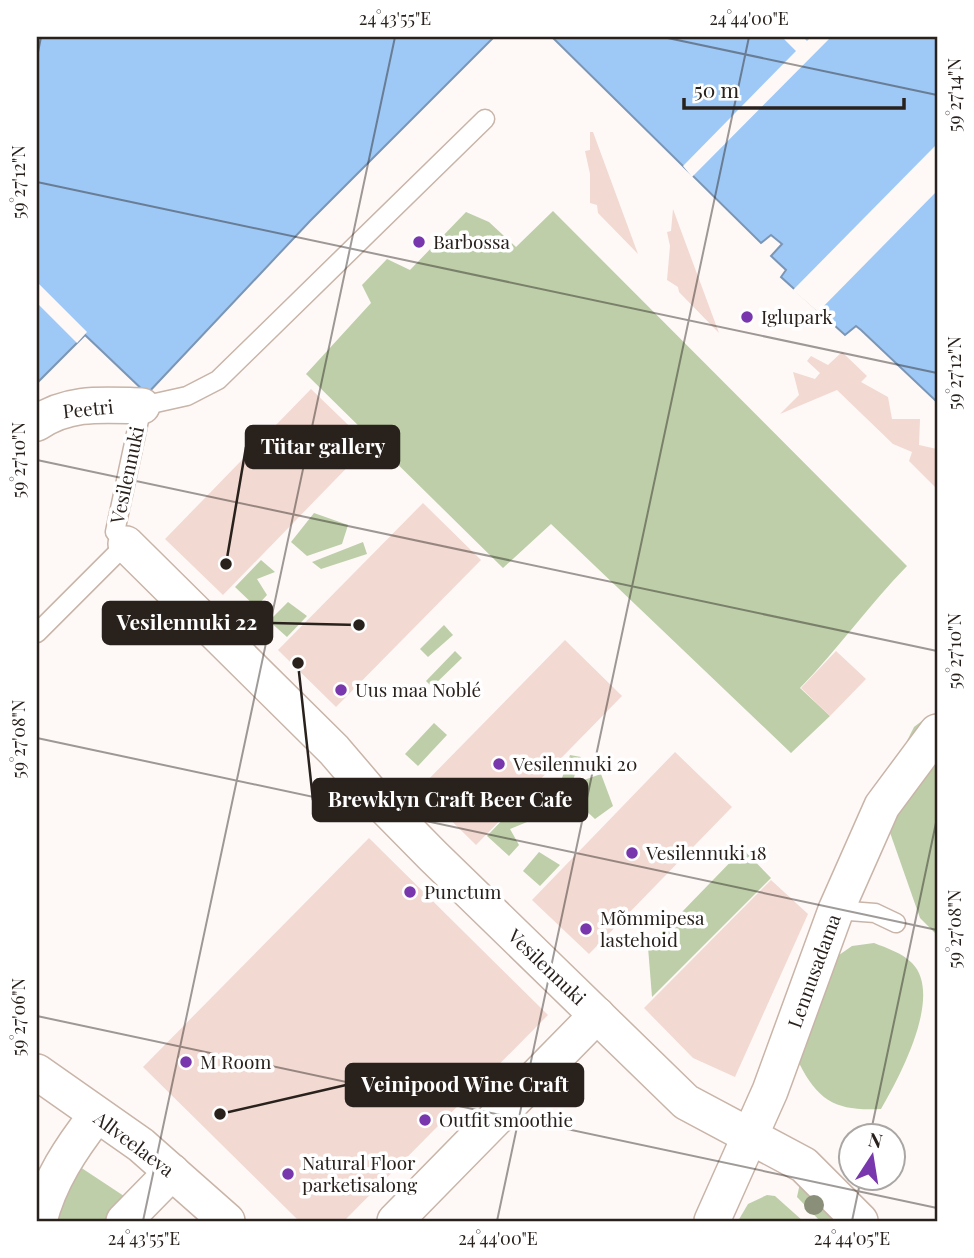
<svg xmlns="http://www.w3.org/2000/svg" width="974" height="1258" viewBox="0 0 974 1258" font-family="'Playfair Display',serif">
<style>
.green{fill:#bdcea9}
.water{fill:#9ec8f6;stroke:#7b96b5;stroke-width:2}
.pier{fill:#fef9f7}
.building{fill:#f2d9d2}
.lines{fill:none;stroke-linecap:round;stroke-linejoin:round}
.lane-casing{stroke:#c9b4a8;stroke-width:21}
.street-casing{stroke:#c9b4a8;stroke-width:38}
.lane{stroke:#fff;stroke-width:18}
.street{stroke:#fff;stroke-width:35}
.tree{fill:#898f78}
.ticks{fill:none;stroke:#29211c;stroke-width:2;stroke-opacity:0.45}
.poi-dot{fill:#7837ac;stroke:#fff;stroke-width:2.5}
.labels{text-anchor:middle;stroke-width:7;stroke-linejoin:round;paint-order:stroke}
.poi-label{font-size:19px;fill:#29211c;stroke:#fff;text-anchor:start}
.street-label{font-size:19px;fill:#29211c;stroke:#fff}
.leader{fill:none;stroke:#29211c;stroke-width:2.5}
.callout-dot{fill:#29211c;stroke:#fff;stroke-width:2.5}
.callout{fill:#29211c;stroke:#29211c;stroke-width:2.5}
.callout-label{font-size:21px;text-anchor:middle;font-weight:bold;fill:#fff}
.neatline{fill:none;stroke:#29211c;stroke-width:2.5}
.ticks-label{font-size:18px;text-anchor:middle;fill:#29211c}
</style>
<rect width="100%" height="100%" fill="#fef9f7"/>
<g class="green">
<path d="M553,211L907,566C869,605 838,649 800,688L830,716L791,753L551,524L503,568L306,374L371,303L362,285L387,259L410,270L466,212L489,222L516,247Z"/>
<polygon points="314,513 348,525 342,544 307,556 291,542"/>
<polygon points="363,542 367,554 321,569 312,562"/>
<polygon points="261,560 275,572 257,579 267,595 256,607 235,587"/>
<polygon points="288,602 307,616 287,637 269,621"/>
<polygon points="444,625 453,635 428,657 420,649"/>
<polygon points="455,651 462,658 432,687 426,681"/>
<polygon points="927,717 937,718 937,935 920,918 887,824 883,788 914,727"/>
<polygon points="434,723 447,735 418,766 405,754"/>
<polygon points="570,755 581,757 563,809 554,801"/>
<polygon points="601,774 613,806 595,819 581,806 575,821 570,814 581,781"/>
<polygon points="513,809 527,822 510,829 519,845 509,856 487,836"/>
<polygon points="743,849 771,878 652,997 648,947"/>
<polygon points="539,852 560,865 540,886 523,871"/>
<path d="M874,943C887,948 902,953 912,963C944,995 899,1078 881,1109C838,1111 819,1103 799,1063L839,955L852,946Z"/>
<polygon points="77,1165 130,1200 108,1221 54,1221"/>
<polygon points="800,1183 838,1221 820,1221 797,1197"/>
<polygon points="767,1195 775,1196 803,1221 738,1221 748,1204"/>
</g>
<g class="water">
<polygon points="37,37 494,37 310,221 147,394 85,335 37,383"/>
<polygon points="552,37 937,37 937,402 861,330 856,326 845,335 781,277 786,270 771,256 782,244 771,235 761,243"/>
</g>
<g class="pier">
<polygon points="782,37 803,37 807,41 811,37 831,37 692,177 683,166 796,51"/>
<polygon points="937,144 937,191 818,312 793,290"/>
<polygon points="37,282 87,332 77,343 37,303"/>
</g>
<g class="building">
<polygon points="590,132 593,132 638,254 598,213 597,205 590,203 590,174 585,151 590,150"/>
<polygon points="673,209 680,228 719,333 679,292 678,287 667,280 670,246 667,232 671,231"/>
<polygon points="842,352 867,376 861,382 888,397 892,419 920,419 919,445 937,449 937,489 909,461 912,452 893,444 837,390 780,414 799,395 793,372 815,379 820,373 807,361 811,356 828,365"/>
<polygon points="311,389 369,445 223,595 165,539"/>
<polygon points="423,503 481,560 336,707 278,650"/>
<polygon points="565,640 622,696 476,845 419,789"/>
<polygon points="836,651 866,679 830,716 801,688"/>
<polygon points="675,752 732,807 589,954 532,900"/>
<polygon points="369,838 548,1015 344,1221 299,1221 143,1067"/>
<polygon points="771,880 808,914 735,1077 693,1058 644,1008"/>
</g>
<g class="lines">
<g class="lane-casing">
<g id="lane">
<polyline points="37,633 126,544 115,532 142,406 187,396 218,380 485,119"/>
<polyline points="836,910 875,913 896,923"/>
</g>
</g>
<g class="street-casing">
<g id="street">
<path d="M37,423C70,401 103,405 142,406"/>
<polyline points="126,544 334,750 369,791 433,856 686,1102 804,1165 860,1221"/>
<polyline points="37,1072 141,1145 227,1221"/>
<path d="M39,1221C49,1181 71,1148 96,1116"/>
<polyline points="124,1221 172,1172"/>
<polyline points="395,1221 597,1015"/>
<polyline points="712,1221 770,1091 836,910 882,806 937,732"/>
</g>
</g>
<use href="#lane" class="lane"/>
<use href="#street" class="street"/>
</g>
<circle class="tree" cx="814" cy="1205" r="10"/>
<path class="ticks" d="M663,37L937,95M37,57L41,37M37,182L937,373M37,460L937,651M37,738L937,930M37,1016L937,1208M870,1136L937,818M143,1221L395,37M497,1221L749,37M852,1221L861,1178"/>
<g class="poi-dot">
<circle cx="419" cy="242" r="7"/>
<circle cx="747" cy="317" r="7"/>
<circle cx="341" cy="690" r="7"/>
<circle cx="499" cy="764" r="7"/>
<circle cx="632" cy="853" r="7"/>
<circle cx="410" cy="892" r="7"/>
<circle cx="586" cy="929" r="7"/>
<circle cx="186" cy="1062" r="7"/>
<circle cx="425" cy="1120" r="7"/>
<circle cx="288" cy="1174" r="7"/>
</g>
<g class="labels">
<g class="poi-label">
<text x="433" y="249">Barbossa</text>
<text x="761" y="324">Iglupark</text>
<text x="355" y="697">Uus maa Noblé</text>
<text x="513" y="771">Vesilennuki 20</text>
<text x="646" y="860">Vesilennuki 18</text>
<text x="424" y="899">Punctum</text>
<text x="600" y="925">Mõmmipesa<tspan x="600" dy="22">lastehoid</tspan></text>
<text x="200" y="1069">M Room</text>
<text x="439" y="1127">Outfit smoothie</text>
<text x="302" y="1170">Natural Floor<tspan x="302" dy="22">parketisalong</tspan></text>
</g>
<g class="street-label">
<text transform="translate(88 409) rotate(-6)" y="7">Peetri</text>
<text transform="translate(127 475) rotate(-78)" y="7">Vesilennuki</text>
<text transform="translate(547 967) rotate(44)" y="7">Vesilennuki</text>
<text transform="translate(814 971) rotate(-70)" y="7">Lennusadama</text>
<text transform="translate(134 1144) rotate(37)" y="7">Allveelaeva</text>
</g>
</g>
<path class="leader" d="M226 564L246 447M359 625L272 623M298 663L313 800M220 1114L346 1085"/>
<g class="callout-dot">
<circle cx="226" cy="564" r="7"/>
<circle cx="359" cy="625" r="7"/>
<circle cx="298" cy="663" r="7"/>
<circle cx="220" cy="1114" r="7"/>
</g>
<g class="callout">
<rect x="246" y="426" width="153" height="42" rx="7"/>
<rect x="103" y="602" width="169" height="42" rx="7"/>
<rect x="313" y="779" width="274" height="42" rx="7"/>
<rect x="346" y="1064" width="237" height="42" rx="7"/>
</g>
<g class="callout-label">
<text x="323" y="454">Tütar gallery</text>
<text x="187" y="630">Vesilennuki 22</text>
<text x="450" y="807">Brewklyn Craft Beer Cafe</text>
<text x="465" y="1092">Veinipood Wine Craft</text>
</g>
<rect width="974" height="1258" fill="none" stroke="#ffffff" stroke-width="77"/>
<g transform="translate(872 1157) rotate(12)"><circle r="33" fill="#ffffff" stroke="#a9a6a4" stroke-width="2"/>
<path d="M0-5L12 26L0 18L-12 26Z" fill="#7837ac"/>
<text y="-10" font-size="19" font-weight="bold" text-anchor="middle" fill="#29211c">N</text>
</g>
<path d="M684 98v10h220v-10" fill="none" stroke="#29211c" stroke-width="3.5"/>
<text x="694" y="98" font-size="21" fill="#29211c" stroke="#ffffff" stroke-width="5" paint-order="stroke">50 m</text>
<rect x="38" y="38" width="898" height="1182" class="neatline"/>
<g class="ticks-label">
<text x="395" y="25">24°43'55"E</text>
<text x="749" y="25">24°44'00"E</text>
<text transform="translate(955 95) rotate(-90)" y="6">59°27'14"N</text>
<text transform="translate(19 182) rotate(-90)" y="6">59°27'12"N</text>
<text transform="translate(955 373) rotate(-90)" y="6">59°27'12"N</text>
<text transform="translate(19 460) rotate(-90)" y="6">59°27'10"N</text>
<text transform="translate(955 651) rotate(-90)" y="6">59°27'10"N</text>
<text transform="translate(19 739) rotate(-90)" y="6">59°27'08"N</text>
<text transform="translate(955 929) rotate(-90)" y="6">59°27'08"N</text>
<text transform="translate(19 1017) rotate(-90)" y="6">59°27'06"N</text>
<text x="144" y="1245">24°43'55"E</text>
<text x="498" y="1245">24°44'00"E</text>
<text x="852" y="1245">24°44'05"E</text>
</g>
</svg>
